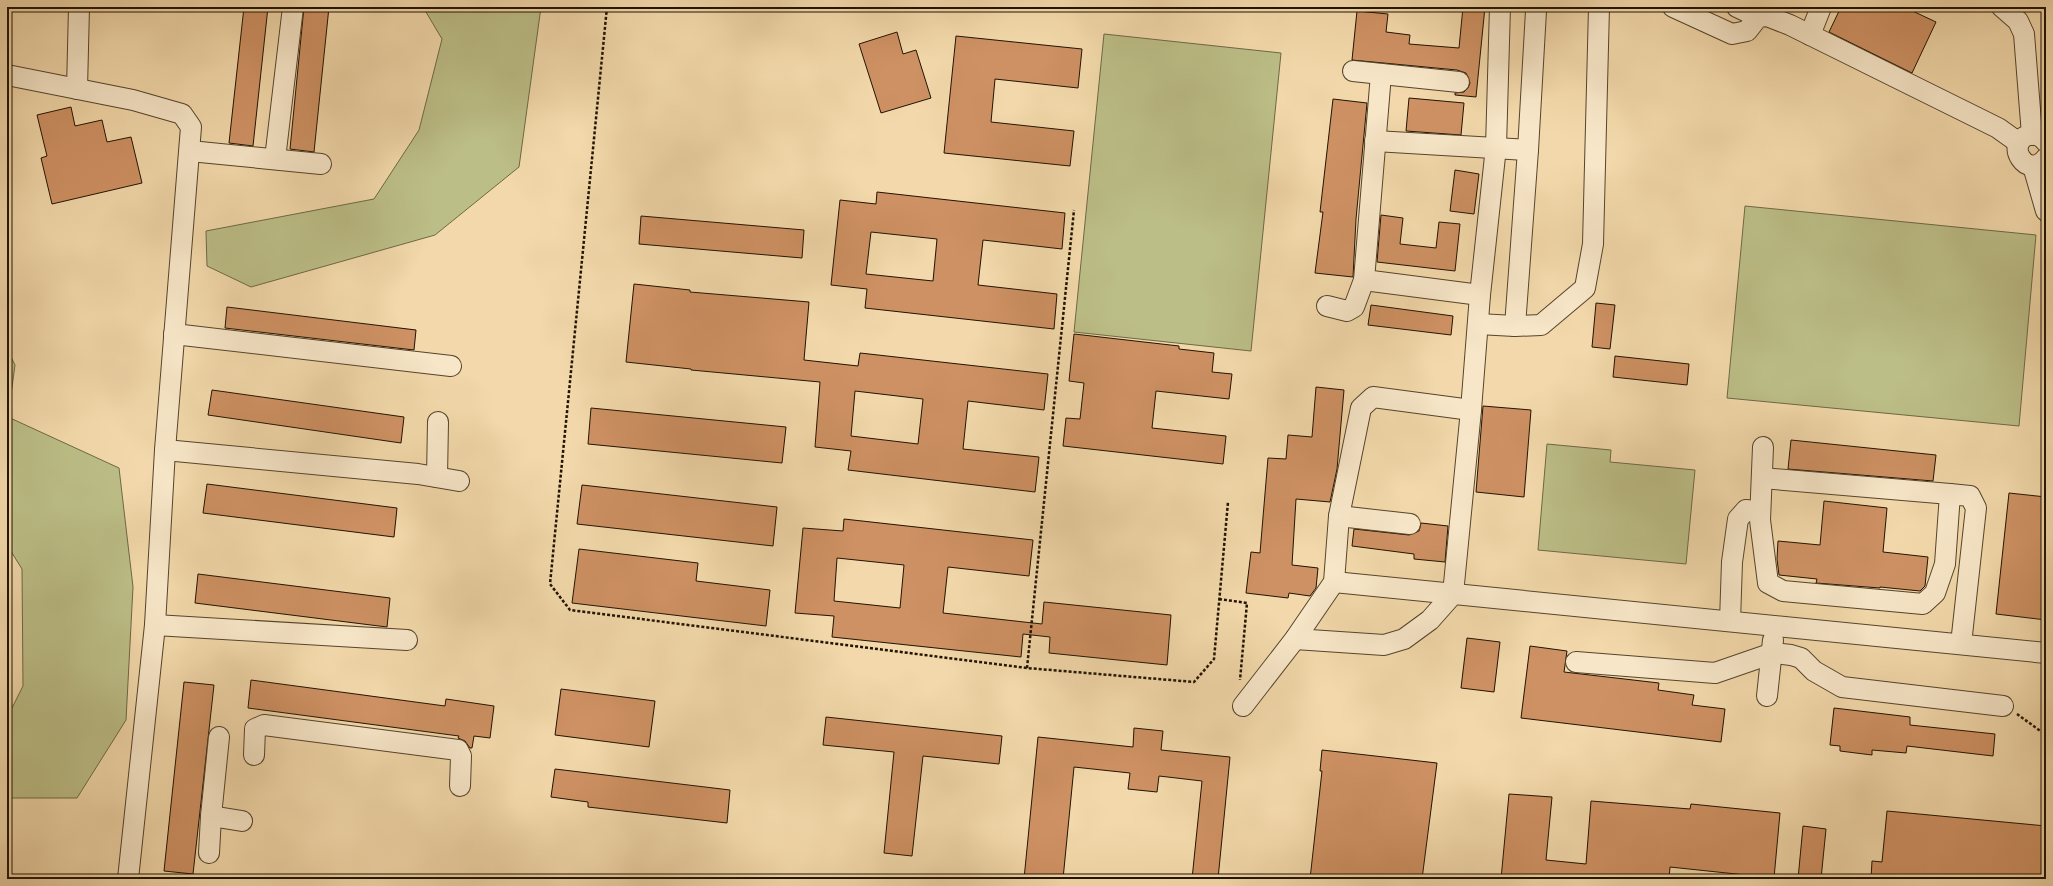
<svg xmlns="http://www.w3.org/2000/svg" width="2053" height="886" viewBox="0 0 2053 886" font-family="'Sorts Mill Goudy',serif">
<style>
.green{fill:#bcbe87;stroke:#6e6844}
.building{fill:#ce9163;stroke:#211302;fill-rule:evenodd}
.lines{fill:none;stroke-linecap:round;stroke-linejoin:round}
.minor-casing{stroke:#55442c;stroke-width:22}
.path{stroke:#211302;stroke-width:2.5;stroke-dasharray:3 2;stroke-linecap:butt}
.minor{stroke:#f7e6c8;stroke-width:20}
</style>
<rect width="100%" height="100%" fill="#f2d8aa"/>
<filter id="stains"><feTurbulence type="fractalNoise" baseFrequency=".005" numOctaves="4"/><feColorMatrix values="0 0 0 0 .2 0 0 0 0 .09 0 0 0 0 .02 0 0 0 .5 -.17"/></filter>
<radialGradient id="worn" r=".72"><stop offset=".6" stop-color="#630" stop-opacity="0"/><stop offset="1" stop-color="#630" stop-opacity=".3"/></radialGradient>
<g class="green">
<polygon points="423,7 541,7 519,167 435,235 251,287 207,266 206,231 374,199 419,130 442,39"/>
<polygon points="1104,34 1281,53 1251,351 1074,332"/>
<polygon points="1745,206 2036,235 2019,426 1727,398"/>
<polygon points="7,349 15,365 8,417 119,468 133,587 126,720 77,798 7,798 7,718 23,686 22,569 7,545"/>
<polygon points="1547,444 1611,450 1610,462 1695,470 1686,564 1538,550"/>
</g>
<g class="building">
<polygon points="244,7 268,7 253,146 229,143"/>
<polygon points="304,7 329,7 314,152 290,149"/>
<polygon points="1463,7 1485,7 1476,97 1455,95 1455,93 1464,92 1468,88 1470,83 1466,73 1457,70 1352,60 1357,11 1388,14 1386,32 1410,35 1409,44 1459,48"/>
<polygon points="1841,7 1904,7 1936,22 1912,73 1829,32"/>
<polygon points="897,32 903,54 916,50 931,98 881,113 859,44"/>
<polygon points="956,36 1082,49 1078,88 995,79 991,122 1074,131 1070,166 944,153"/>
<polygon points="1409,98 1464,103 1461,135 1406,131"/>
<polygon points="1333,99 1367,103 1356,219 1353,277 1315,273 1323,212 1320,212"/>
<polygon points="71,107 75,126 102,120 107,142 131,137 142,183 52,204 41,158 47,156 37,115"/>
<polygon points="1455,170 1479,174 1474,214 1450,211"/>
<path d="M877,192L1065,213L1062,249L983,240L978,285L1057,294L1054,329L865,308L867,289L831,285L840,200L876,204ZM871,232L937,239L933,281L866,274Z"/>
<polygon points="1381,215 1403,218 1400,244 1436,248 1439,222 1460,224 1455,271 1377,262"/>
<polygon points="641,216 804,230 802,258 639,244"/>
<path d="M634,284L690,290V292L809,302L804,360L858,366L860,353L1048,374L1044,410L968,401L963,449L1039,457L1035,492L848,470L851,451L815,447L820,382L691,370V369L626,362ZM855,391L923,399L918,444L851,436Z"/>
<polygon points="1596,303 1615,305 1610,349 1592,347"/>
<polygon points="1371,305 1453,316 1451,335 1368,325"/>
<polygon points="227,307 416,330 414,350 225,328"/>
<polygon points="1074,334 1179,346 1179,349 1214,353 1212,372 1232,374 1229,399 1156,391 1152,428 1226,436 1223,464 1063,446 1066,418 1080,419 1084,383 1069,381"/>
<polygon points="1615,356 1689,364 1687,385 1613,377"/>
<polygon points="1316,387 1344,390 1337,469 1330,502 1296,499 1292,565 1318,568 1316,588 1310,596 1289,593 1288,598 1246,593 1251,552 1260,553 1268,458 1286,459 1288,435 1312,437"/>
<polygon points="212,390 404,417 401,443 208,415"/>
<polygon points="1483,406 1531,410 1524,497 1476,492"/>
<polygon points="591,408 786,427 782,463 588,444"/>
<polygon points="1791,440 1936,455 1933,481 1788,469"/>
<polygon points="207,484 397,508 394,537 203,513"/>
<polygon points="582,485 777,507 773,546 577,524"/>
<polygon points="2009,493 2046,497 2046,620 1996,614"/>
<polygon points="1824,501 1887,508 1883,552 1928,557 1925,586 1920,591 1880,587 1880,588 1816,583 1817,579 1779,575 1777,559 1778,541 1820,545"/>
<path d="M844,519L1033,540L1029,576L948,567L943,613L1042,624L1044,602L1171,615L1167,665L1049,653L1050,637L1023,634L1021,657L832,637L834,616L795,613L803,528L843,531ZM837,558L904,565L900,608L834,601Z"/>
<polygon points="1421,523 1448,526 1445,562 1414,559 1414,554 1352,546 1354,529 1409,535 1419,531"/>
<polygon points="579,549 698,563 696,581 770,590 766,626 572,603"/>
<polygon points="198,574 390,598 387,627 195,603"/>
<polygon points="1467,638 1500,642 1494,692 1461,688"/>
<polygon points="1530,646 1567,651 1564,672 1659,683 1658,690 1694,695 1692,705 1725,709 1721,742 1521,718"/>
<polygon points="251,680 445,706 446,699 494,706 490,738 474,736 472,748 470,748 465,741 458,738 459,736 248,708"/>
<polygon points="184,682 214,685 193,874 164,871"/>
<polygon points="561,689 655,701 649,747 555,735"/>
<polygon points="1834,708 1910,717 1910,725 1995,734 1993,756 1907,746 1906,753 1872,750 1872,755 1840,751 1840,746 1830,745"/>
<polygon points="826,717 1002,736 999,764 923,756 912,856 884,853 894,752 823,745"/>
<polygon points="1134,728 1163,731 1161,750 1230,757 1218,879 1192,879 1202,781 1159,776 1157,792 1128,789 1130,773 1074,767 1063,879 1024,879 1038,737 1133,747"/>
<polygon points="1322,750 1437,763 1422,879 1310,879 1322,771 1320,771"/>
<polygon points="555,769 730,790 727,823 588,807 588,802 551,797"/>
<polygon points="1509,794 1552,797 1546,860 1586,864 1591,801 1690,809 1691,804 1780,813 1774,878 1670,867 1669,879 1501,879"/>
<polygon points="1887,811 2046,826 2046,879 1871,879 1872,861 1882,862"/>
<polygon points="1803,826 1826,829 1821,879 1798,879"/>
</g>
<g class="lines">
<g class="minor-casing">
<g id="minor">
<polyline points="1673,7 1732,34 1747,31 1758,17 1767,16 1790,25 1998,128 2019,143"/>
<polyline points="1737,7 1758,17"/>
<polyline points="2002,7 2018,21 2024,34 2032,135"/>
<polyline points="1810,35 1821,7"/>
<polyline points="1353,71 1459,82"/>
<polyline points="7,75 133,100 182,114 191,127 165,450 155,625 128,879"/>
<polyline points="77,89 79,7"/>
<polyline points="1375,141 1528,150"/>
<path d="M2046,142C2042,137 2036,133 2029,135C2003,142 2027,182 2046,158"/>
<polyline points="190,151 321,164"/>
<polyline points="275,159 293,7"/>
<polyline points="2033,166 2046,211"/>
<polyline points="1364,280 1480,295"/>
<polyline points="1327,306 1347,311 1354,307 1364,280 1381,74"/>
<polyline points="1478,324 1515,326 1541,325 1585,288 1593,244 1599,7"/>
<polyline points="1515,326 1528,150 1536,11 1535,7"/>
<polyline points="174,334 451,366"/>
<polyline points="1763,447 1760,520 1768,583 1783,591 1923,604 1935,593 1945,564 1950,494 1970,496 1976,508 1961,644"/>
<polyline points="165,450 418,474 459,481"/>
<polyline points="437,477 438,422"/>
<polyline points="1762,478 1950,494"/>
<polyline points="1339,516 1410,524"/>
<polyline points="1334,582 2046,653"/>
<polyline points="1730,621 1732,562 1738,519 1746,510 1760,512"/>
<polyline points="155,625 407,640"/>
<polyline points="1295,639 1384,645 1404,639 1430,620 1453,594 1471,410 1480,295 1496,147 1500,7"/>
<polyline points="1576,662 1715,673 1773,653 1791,655 1801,658 1814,671 1842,687 2003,706"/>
<polyline points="1767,696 1773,640"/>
<polyline points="1243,706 1295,639 1334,582 1339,516 1361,408 1373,397 1471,410"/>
<polyline points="219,737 211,816 242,821"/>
<polyline points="254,755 255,729 264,725 458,750 461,756 460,786"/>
<polyline points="209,853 211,816"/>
</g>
</g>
<g class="path">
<polyline points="607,7 550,584 570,610 1027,668 1194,682 1214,659 1228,502"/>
<polyline points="1219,599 1247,603 1240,680"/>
<polyline points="1027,668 1074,210"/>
<polyline points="2017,714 2046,735"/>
</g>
<use href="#minor" class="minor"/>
</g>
<rect width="2053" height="886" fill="none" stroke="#f2d8aa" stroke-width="24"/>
<rect x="8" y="8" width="2037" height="870" fill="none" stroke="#211302" stroke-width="2"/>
<rect x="12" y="12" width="2029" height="862" fill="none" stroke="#211302"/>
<rect width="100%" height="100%" filter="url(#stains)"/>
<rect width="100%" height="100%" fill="url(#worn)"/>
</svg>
